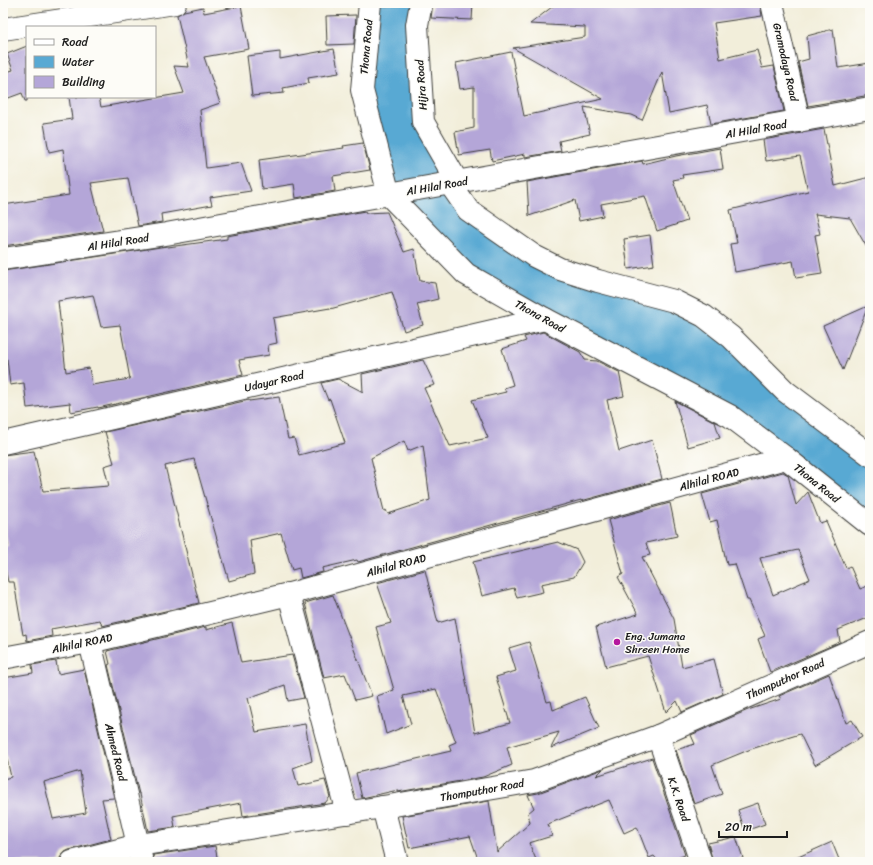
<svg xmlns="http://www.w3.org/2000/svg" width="873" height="865" viewBox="0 0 873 865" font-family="Sriracha,sans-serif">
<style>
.water{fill:#59a9d3;stroke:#3a6278}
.building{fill:#b4a6d8;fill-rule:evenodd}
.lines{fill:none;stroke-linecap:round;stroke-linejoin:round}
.minor-casing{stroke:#3c3c38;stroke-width:24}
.minor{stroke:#fff;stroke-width:22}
.poi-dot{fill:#b5179e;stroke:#fdfcf7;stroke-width:1.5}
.labels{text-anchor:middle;stroke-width:3;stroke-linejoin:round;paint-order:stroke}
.street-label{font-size:11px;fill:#1c1c1c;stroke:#fdfcf7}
.poi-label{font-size:11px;fill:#1c1c1c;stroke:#fdfcf7;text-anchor:start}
</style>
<rect width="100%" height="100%" fill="#fdfcf7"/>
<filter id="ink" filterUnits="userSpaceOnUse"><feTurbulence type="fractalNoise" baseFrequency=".025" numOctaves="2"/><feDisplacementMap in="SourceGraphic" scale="8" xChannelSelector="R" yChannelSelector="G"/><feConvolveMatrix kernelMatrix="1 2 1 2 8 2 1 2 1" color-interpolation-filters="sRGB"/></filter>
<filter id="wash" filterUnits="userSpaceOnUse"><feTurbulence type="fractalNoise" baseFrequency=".012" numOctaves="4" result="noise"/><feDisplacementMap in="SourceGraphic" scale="16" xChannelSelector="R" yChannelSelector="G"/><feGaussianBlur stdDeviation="0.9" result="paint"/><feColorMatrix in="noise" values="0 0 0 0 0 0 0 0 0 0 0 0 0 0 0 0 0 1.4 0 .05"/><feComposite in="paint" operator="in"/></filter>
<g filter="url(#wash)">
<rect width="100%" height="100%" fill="#f2eeda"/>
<polygon class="water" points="370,3 421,3 423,122 451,184 554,269 674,301 870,455 870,525 778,452 466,274 386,184 364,98"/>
<g id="blocks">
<g class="building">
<polygon points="433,3 473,3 472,20 431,18"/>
<polygon points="557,3 760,3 762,16 714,23 720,59 757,50 762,68 774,66 784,111 711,124 707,105 669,113 662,72 642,120 631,115 584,107 590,134 559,141 561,151 525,157 525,154 492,161 490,150 459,155 455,132 474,128 474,87 460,89 456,63 511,52 524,116 603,99 513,48 585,37 585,27 530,24"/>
<polygon points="241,6 249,49 204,57 220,103 200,110 206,168 241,163 251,191 210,197 212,205 161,214 162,222 138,226 128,178 91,183 103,231 3,246 3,205 69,195 63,149 49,152 44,123 72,119 69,97 99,97 101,107 184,93 174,66 189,67 177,15 184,11 203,7 204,13"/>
<polygon points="356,15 354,44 327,45 326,16"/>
<polygon points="833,29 838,68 870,63 870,95 808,106 798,62 809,59 807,36"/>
<polygon points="27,46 27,101 25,101 22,93 3,100 3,73 13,70 7,54"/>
<polygon points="334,49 339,73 308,78 309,83 283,88 284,93 252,96 247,56 280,52 280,59"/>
<polygon points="824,129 835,186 870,177 870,253 850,218 815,214 820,234 815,235 822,274 796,278 793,261 735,272 730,244 737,243 730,210 808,191 800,156 766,161 763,140"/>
<polygon points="363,143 370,170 333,176 335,191 296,198 294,184 262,189 259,160 344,148 343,146"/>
<polygon points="720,148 723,169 682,175 683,178 673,180 687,221 657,231 645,196 601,204 603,216 579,221 575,200 529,216 527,182 642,161 643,164 676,156"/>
<path d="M365,211L366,213L387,212L404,252L414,249L420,281L435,283L438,299L417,304L423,325L404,331L392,292L330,309V308L273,318L277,343L268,345L269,355L239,360L243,375L98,408V407L71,412L70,403L27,408L24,383L10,385L7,359H3V271L167,246L168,247L227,239V236ZM93,295L101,327L120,325L130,379L92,385L89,368L66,372L58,301Z"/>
<polygon points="650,235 654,265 628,269 624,239"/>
<polygon points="868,306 843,370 823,326"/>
<path d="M543,332L580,352L585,360L597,361L619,372L624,396L607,400L619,451L652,440L662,479L581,501V500L358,562L357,560L322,568L323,572L301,578L299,568L292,570L281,533L250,540L254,574L229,581L194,459L165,466L199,603L102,626L100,620L51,629L52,636L27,641L26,634L23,635L14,582H8L3,557V547L8,546L3,518V455L34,451L43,491L109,486L104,466L114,463L105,432L249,400V401L279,397L288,439L294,438L299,455L345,443L330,399L328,400L321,383L338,379L363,392L362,374L423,360L435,385L424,388L450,446L488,438L472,400L506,392L504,388L513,385L502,349L526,341L524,337ZM404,441L408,451L423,445L430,500L388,514L386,510L384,511L371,458Z"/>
<polygon points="675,401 715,422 720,438 688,447"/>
<path d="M783,472L788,475L796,505L808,492L820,523L826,521L846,568L850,566L860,589L870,585V617L838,630L840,642L770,672L758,639L765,636L749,600H747L735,564L727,565L717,520L710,522L702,494ZM798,550L810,579L773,595L760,558Z"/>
<polygon points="670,503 677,536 646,543 650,555 642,557 674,619 682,667 714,659 723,694 682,712 677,701 666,712 648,656 606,667 596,627 638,614 618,577 623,574 608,520"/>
<polygon points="558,542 577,550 583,562 574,577 541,584 543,592 517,598 514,588 482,596 473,562"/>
<polygon points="425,570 438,623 455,618 475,733 510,723 496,677 516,671 509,648 529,642 547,702 551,701 553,710 585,697 599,728 551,748 559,732 507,747 512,765 483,777 398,792 398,790 362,798 356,773 451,751 449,745 456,742 436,689 403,696 411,724 386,734 377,696 394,690 376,627 391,623 377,583"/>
<polygon points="333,595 372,696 355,700 345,674 324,678 305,603"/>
<polygon points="232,623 241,663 292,655 304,698 288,701 285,685 248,698 256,732 305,724 312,761 293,768 298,786 325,780 330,797 325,803 243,816 241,803 173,816 175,827 148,831 140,794 139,794 108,665 110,664 107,651 206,627 206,630"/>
<path d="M56,661L58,674L84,669L114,798L102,799L111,839L69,850L63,853L60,858V862H3V779L11,777L3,742V678L33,673L32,665ZM80,771L86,813L53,819L44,782Z"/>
<polygon points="829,674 846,723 852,720 862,737 815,765 800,734 751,749 712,765 722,794 694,804 676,750 695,744 691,735 748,710 781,699 779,696"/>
<polygon points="652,758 685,855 667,862 659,862 654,856 649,858 637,827 624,833 609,800 548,824 552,836 529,843 537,862 479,862 470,836 409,848 402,816 489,801 497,852 530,823 528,813 534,808 528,795 538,793 603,769 596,776"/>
<polygon points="758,803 765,824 745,831 738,810"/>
<polygon points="736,837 743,858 733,862 713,862 708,843"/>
<polygon points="832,842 840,862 787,862"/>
<polygon points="215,846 218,862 154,862 153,855"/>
</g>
</g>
</g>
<g filter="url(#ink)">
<use href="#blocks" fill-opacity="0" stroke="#3c3c38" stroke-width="1"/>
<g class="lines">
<g class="minor-casing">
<g id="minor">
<polyline points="370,3 362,90 389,195 466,274 543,318 730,416 786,458 870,525"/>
<polyline points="421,3 417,25 423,122 458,183"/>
<polyline points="772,3 799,121"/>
<polyline points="3,29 175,3"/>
<polyline points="450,184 468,210 534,256 560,269 598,281 674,301 704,316 731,337 785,391 870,455"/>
<polyline points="3,259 166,234 870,108"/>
<polyline points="3,443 545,319"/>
<polyline points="289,594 347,813"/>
<polyline points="90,642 142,862"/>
<polyline points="3,658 90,642 289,594 786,458"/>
<polyline points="658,736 701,862"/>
<polyline points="383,807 397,862"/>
<polyline points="72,862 139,845 383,807 534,781 658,736 870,642"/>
</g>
</g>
<use href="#minor" class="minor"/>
</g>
</g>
<circle class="poi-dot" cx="617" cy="642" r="4"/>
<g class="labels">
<g class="street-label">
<text transform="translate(366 47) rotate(-85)" y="4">Thona Road</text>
<text transform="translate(786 62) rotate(77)" y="4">Gramodaya Road</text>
<text transform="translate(421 85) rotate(-94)" y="4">Hijra Road</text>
<text transform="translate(756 129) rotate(-10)" y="4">Al Hilal Road</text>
<text transform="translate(437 186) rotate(-10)" y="4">Al Hilal Road</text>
<text transform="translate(118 242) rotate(-9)" y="4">Al Hilal Road</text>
<text transform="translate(540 316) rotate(29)" y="4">Thona Road</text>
<text transform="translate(274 381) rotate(-13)" y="4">Udayar Road</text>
<text transform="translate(709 479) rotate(-15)" y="4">Alhilal ROAD</text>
<text transform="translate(817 483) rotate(39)" y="4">Thona Road</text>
<text transform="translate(396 565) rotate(-15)" y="4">Alhilal ROAD</text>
<text transform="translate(82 643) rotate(-12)" y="4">Alhilal ROAD</text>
<text transform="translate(785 679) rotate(-24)" y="4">Thomputhor Road</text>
<text transform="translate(116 752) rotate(76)" y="4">Ahmed Road</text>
<text transform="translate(482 790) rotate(-10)" y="4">Thomputhor Road</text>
<text transform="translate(679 799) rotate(71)" y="4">K.K. Road</text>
</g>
<g class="poi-label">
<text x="625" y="640">Eng. Jumana<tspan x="625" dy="13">Shreen Home</tspan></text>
</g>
</g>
<rect width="873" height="865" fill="none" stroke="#fdfcf7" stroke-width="16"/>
<rect x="26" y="26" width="130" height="72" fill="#fdfcf7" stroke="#a3a29f"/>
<rect x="34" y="39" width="20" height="6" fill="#ffffff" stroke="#a3a29f"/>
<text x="62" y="46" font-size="12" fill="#1c1c1c">Road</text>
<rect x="34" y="56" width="20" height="12" fill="#59a9d3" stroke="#a3a29f"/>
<text x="62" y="66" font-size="12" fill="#1c1c1c">Water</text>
<rect x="34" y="76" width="20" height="12" fill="#b4a6d8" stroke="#a3a29f"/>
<text x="62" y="86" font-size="12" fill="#1c1c1c">Building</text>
<path d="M719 831v6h68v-6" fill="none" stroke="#1c1c1c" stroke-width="2"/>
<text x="725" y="831" font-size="12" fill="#1c1c1c" stroke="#fdfcf7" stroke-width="3" paint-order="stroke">20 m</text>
</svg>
